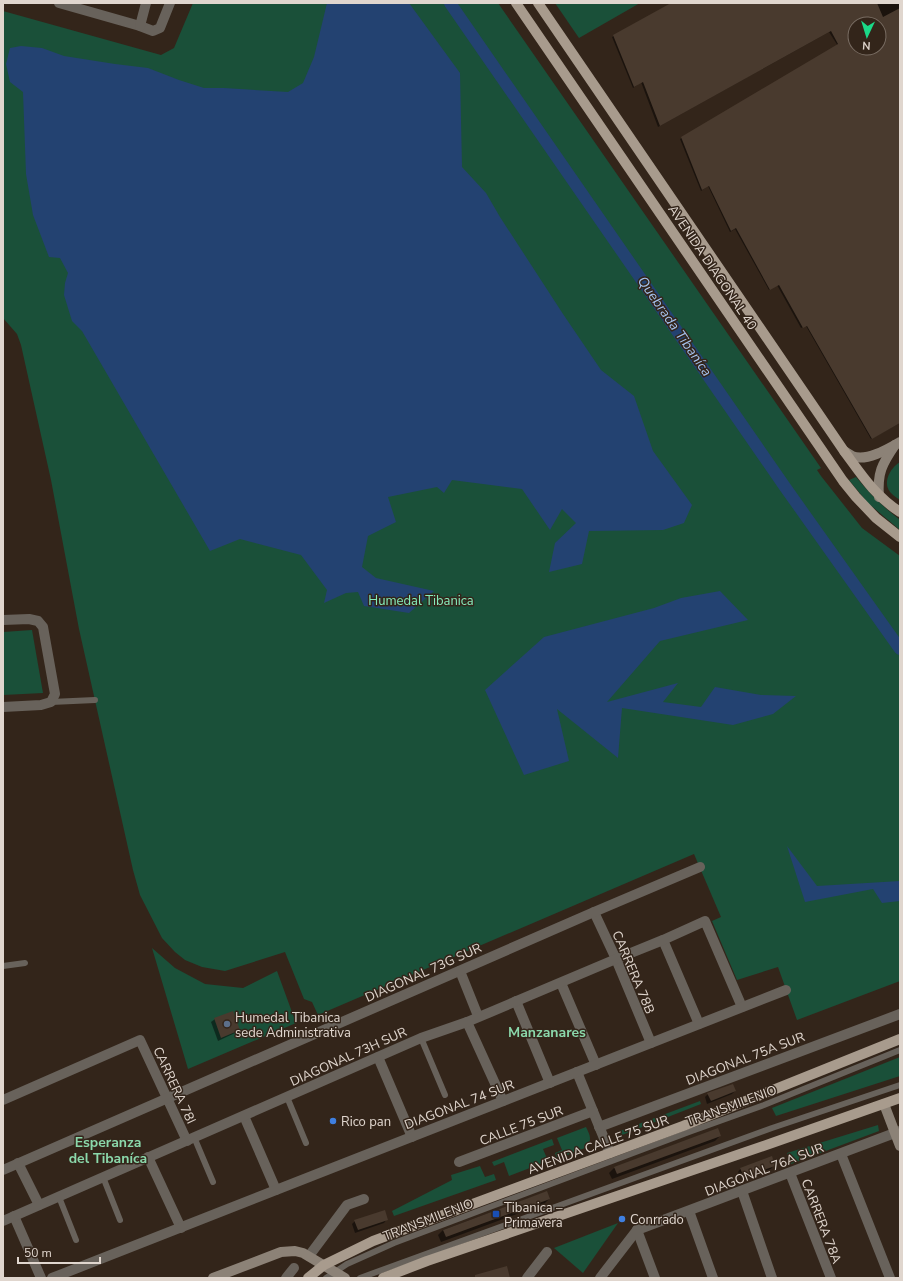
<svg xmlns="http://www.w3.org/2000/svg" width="903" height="1281" viewBox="0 0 903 1281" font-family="'Nunito Sans',sans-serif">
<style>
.green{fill:#1a5039}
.water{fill:#234271}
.shadow{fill:#0007;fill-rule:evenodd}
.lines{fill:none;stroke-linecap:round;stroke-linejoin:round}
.canal{stroke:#234271;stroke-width:12}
.building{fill:#493a2e;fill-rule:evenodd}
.lane{stroke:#68625b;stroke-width:6}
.street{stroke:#68625b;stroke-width:10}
.secondary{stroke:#8c8277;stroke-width:10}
.primary{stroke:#a89b8d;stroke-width:10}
.service-dot{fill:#5c6f8a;stroke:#33251a;stroke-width:1.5}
.shop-dot{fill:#3f7fe0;stroke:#33251a;stroke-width:1.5}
.transit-dot{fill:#1a4fb4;stroke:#33251a;stroke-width:1.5}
.labels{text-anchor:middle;stroke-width:3;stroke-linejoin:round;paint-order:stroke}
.street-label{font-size:13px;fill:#e0d6ce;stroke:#33251a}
.park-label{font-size:13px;fill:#85ebbb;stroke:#33251a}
.poi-label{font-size:13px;fill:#e0d6ce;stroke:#33251a;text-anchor:start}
.water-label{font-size:14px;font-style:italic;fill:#a6c4f0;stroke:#33251a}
.neighbourhood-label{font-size:14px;font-weight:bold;fill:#8bd8ab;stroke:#33251a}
</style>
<rect width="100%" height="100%" fill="#33251a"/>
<g class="green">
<polygon points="193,3 498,3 821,468 817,470 821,476 862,528 900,556 900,981 797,1020 778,967 737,980 712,921 721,917 694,854 318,1015 312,1002 304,999 285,952 225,971 202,967 185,960 175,952 162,938 140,895 133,870 79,629 51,480 21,345 17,334 3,318 3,11 161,55 174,48"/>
<polygon points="555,3 640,3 579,38"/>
<path d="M900,462V500C897,498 894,496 892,494C881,484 890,468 900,462Z"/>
<path d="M856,477C869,493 883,507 900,520V530L868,503L849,480Z"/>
<polygon points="32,630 43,693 3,695 3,632"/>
<polygon points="152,948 175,968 205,984 243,988 277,971 296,1023 188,1069"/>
<polygon points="900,1057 900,1076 776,1116 772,1108"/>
<polygon points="700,1101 701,1104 622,1135 620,1131"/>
<polygon points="878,1125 879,1131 791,1164 787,1153"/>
<path d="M586,1127C590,1135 593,1141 585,1148L557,1159L555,1153L562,1150L557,1138Z"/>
<polygon points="552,1139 554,1145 543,1149 548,1161 509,1176 504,1162 494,1166 492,1162"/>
<polygon points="480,1166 485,1177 494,1174 496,1180 394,1216 392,1211 452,1180 451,1175"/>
<polygon points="618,1223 583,1273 554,1248"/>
</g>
<g class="water">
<polygon points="327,3 409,3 460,73 462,167 486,193 500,217 563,314 601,370 634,396 653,451 692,505 684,523 663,530 589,531 582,564 549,572 555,543 576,523 562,509 550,530 522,489 452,480 444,493 437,487 388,497 396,522 368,536 362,567 376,578 434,591 409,613 364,606 358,592 346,593 324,603 327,590 301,555 240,539 210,551 82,331 72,321 64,295 65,283 68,273 60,258 49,257 33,215 26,174 23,92 10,82 6,64 10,48 21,46 42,48 64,56 115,64 148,68 179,80 204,88 224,88 288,92 303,83 314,57"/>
<polygon points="720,591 748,620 660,641 607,702 678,683 663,702 701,707 715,687 761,695 796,696 773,714 733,725 622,708 618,758 557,709 569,761 524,775 485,690 544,637 654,608 681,598"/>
<polygon points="787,846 817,886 900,881 900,901 882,903 873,889 805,902"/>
</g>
<g class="shadow">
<path d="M673,3H900V423L871,439L806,326L801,328L777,285L769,290L735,229L730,232L708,186L701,191L680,139L838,46L829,32L658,127L641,82L633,88L612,37ZM855,24H879V48H855Z"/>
<polygon points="215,1019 239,1030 235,1033 218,1041 211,1022"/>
<polygon points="735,1091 732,1094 707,1104 705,1097 708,1094"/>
<polygon points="720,1136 715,1141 612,1179 609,1173 614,1168"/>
<polygon points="774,1165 771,1169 741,1179 738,1172 741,1168"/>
<polygon points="546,1192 549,1199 544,1204 441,1242 438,1235 443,1230"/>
<polygon points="387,1219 384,1223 355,1233 352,1224 355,1221"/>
</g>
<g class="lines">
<polyline class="canal" points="450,3 785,487 900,649"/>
</g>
<g class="building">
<path d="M671,3H877L883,17L900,8V423L872,439L807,326L803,328L779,285L770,290L736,228L731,231L709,186L702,190L681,137L838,44L831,31L660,126L643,82L634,87L613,35ZM855,24H879V48H855Z"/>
<polygon points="233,1011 240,1030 221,1038 214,1018"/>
<polygon points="733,1084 736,1091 711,1101 707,1093"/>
<polygon points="718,1128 721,1136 617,1174 614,1167"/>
<polygon points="772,1156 775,1166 744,1177 740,1168"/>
<polygon points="547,1191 550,1199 446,1237 443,1230"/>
<polygon points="385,1210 388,1220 358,1230 354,1220"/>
<polygon points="507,1266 510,1278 475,1278 475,1275"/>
</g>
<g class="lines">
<g class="lane">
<polyline points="51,702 95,700"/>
<polyline points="3,966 25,963"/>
<polyline points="421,1038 445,1095"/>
<polyline points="287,1097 306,1143"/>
<polyline points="194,1137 213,1182"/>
<polyline points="103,1177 120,1220"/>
<polyline points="59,1197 76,1240"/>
<polyline points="326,1278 347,1264 394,1243 689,1132 764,1105 900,1050"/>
<polyline points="360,1278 772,1128 900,1085"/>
</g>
<g class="street">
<polyline points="59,3 140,26 153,31 160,28 170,3"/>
<polyline points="140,26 146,3"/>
<polyline points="3,620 29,619 38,621 43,627 55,694 51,702 41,705 3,707"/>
<polyline points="594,912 616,959 651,1043"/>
<polyline points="663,940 699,1024"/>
<polyline points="460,971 478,1016"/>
<polyline points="561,983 596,1065"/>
<polyline points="516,1001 550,1083"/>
<polyline points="467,1022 503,1101"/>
<polyline points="378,1057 412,1137"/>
<polyline points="577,1072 610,1153"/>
<polyline points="3,1100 140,1040 187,1141"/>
<polyline points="244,1116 276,1190"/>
<polyline points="599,1127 900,1014"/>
<polyline points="841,1154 890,1278"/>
<polyline points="148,1157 181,1228"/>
<polyline points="459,1162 593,1111"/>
<polyline points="18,1163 39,1205"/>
<polyline points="3,1170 594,912 700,867"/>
<polyline points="790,1173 831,1278"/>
<polyline points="742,1191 772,1278"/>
<polyline points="689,1211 713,1278"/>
<polyline points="14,1216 41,1278"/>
<polyline points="3,1221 421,1038 467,1022 616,959 663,940 705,921 742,1007"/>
<polyline points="637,1230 900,1131"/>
<polyline points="637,1230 655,1278"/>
<polyline points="309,1256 347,1205 364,1199"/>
<polyline points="52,1278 786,990"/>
<polyline points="286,1278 294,1268"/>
<polyline points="527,1278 547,1252"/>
<polyline points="600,1278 637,1230"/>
</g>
<g class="secondary">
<path d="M844,451C846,452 849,454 852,456C866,462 888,449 900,442"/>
<path d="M879,497C877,473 882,464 895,445"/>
<polyline points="884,1104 900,1146"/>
<polyline points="213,1278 281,1252 295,1251 303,1253 345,1278"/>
</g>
<g class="primary">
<polyline points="516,3 843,481 856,497 876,518 900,537"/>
<path d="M538,3L844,451C861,474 875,496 900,512"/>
<polyline points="308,1278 324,1265 373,1241 683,1126 900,1039"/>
<polyline points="383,1278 427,1261 772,1143 900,1098"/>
</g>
</g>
<circle class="service-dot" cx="227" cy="1024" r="4"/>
<g class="shop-dot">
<circle cx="333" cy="1121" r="4"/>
<circle cx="622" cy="1219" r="4"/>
</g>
<rect class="transit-dot" x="492" y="1210" width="8" height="8" rx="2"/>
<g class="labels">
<g class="street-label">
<text transform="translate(713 267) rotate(56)" y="5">AVENIDA DIAGONAL 40</text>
<text transform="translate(423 972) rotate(-24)" y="5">DIAGONAL 73G SUR</text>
<text transform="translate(634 972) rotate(67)" y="5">CARRERA 78B</text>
<text transform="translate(348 1056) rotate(-24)" y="5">DIAGONAL 73H SUR</text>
<text transform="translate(745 1058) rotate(-21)" y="5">DIAGONAL 75A SUR</text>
<text transform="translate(175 1085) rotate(65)" y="5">CARRERA 78I</text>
<text transform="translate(459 1104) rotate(-21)" y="5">DIAGONAL 74 SUR</text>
<text transform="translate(731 1105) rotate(-20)" y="5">TRANSMILENIO</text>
<text transform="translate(521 1125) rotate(-21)" y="5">CALLE 75 SUR</text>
<text transform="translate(598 1144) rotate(-20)" y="5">AVENIDA CALLE 75 SUR</text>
<text transform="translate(764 1169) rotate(-21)" y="5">DIAGONAL 76A SUR</text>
<text transform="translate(428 1219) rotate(-21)" y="5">TRANSMILENIO</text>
<text transform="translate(822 1221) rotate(69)" y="5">CARRERA 78A</text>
</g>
<g class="park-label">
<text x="421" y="605">Humedal Tibanica</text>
</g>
<g class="poi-label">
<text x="235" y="1022">Humedal Tibanica<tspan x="235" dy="15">sede Administrativa</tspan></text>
<text x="341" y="1126">Rico pan</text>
<text x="504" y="1212">Tibanica –<tspan x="504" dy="15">Primavera</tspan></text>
<text x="630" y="1224">Conrrado</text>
</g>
<g class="water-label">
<text transform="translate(675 326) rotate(55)" y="5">Quebrada Tibaníca</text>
</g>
<g class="neighbourhood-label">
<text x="547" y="1037">Manzanares</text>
<text x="108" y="1147">Esperanza<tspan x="108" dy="16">del Tibaníca</tspan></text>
</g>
</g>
<rect width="903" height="1281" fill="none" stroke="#e0d6ce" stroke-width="8"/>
<g transform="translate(867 36) rotate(184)"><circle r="19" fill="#33251a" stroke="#786c62"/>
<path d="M0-3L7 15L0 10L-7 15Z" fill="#1ad988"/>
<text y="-6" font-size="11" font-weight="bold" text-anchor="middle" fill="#e0d6ce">N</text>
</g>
<path d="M18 1257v6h82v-6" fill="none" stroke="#e0d6ce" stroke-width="2"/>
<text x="24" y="1257" font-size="12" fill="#e0d6ce" stroke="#33251a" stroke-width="3" paint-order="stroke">50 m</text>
</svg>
